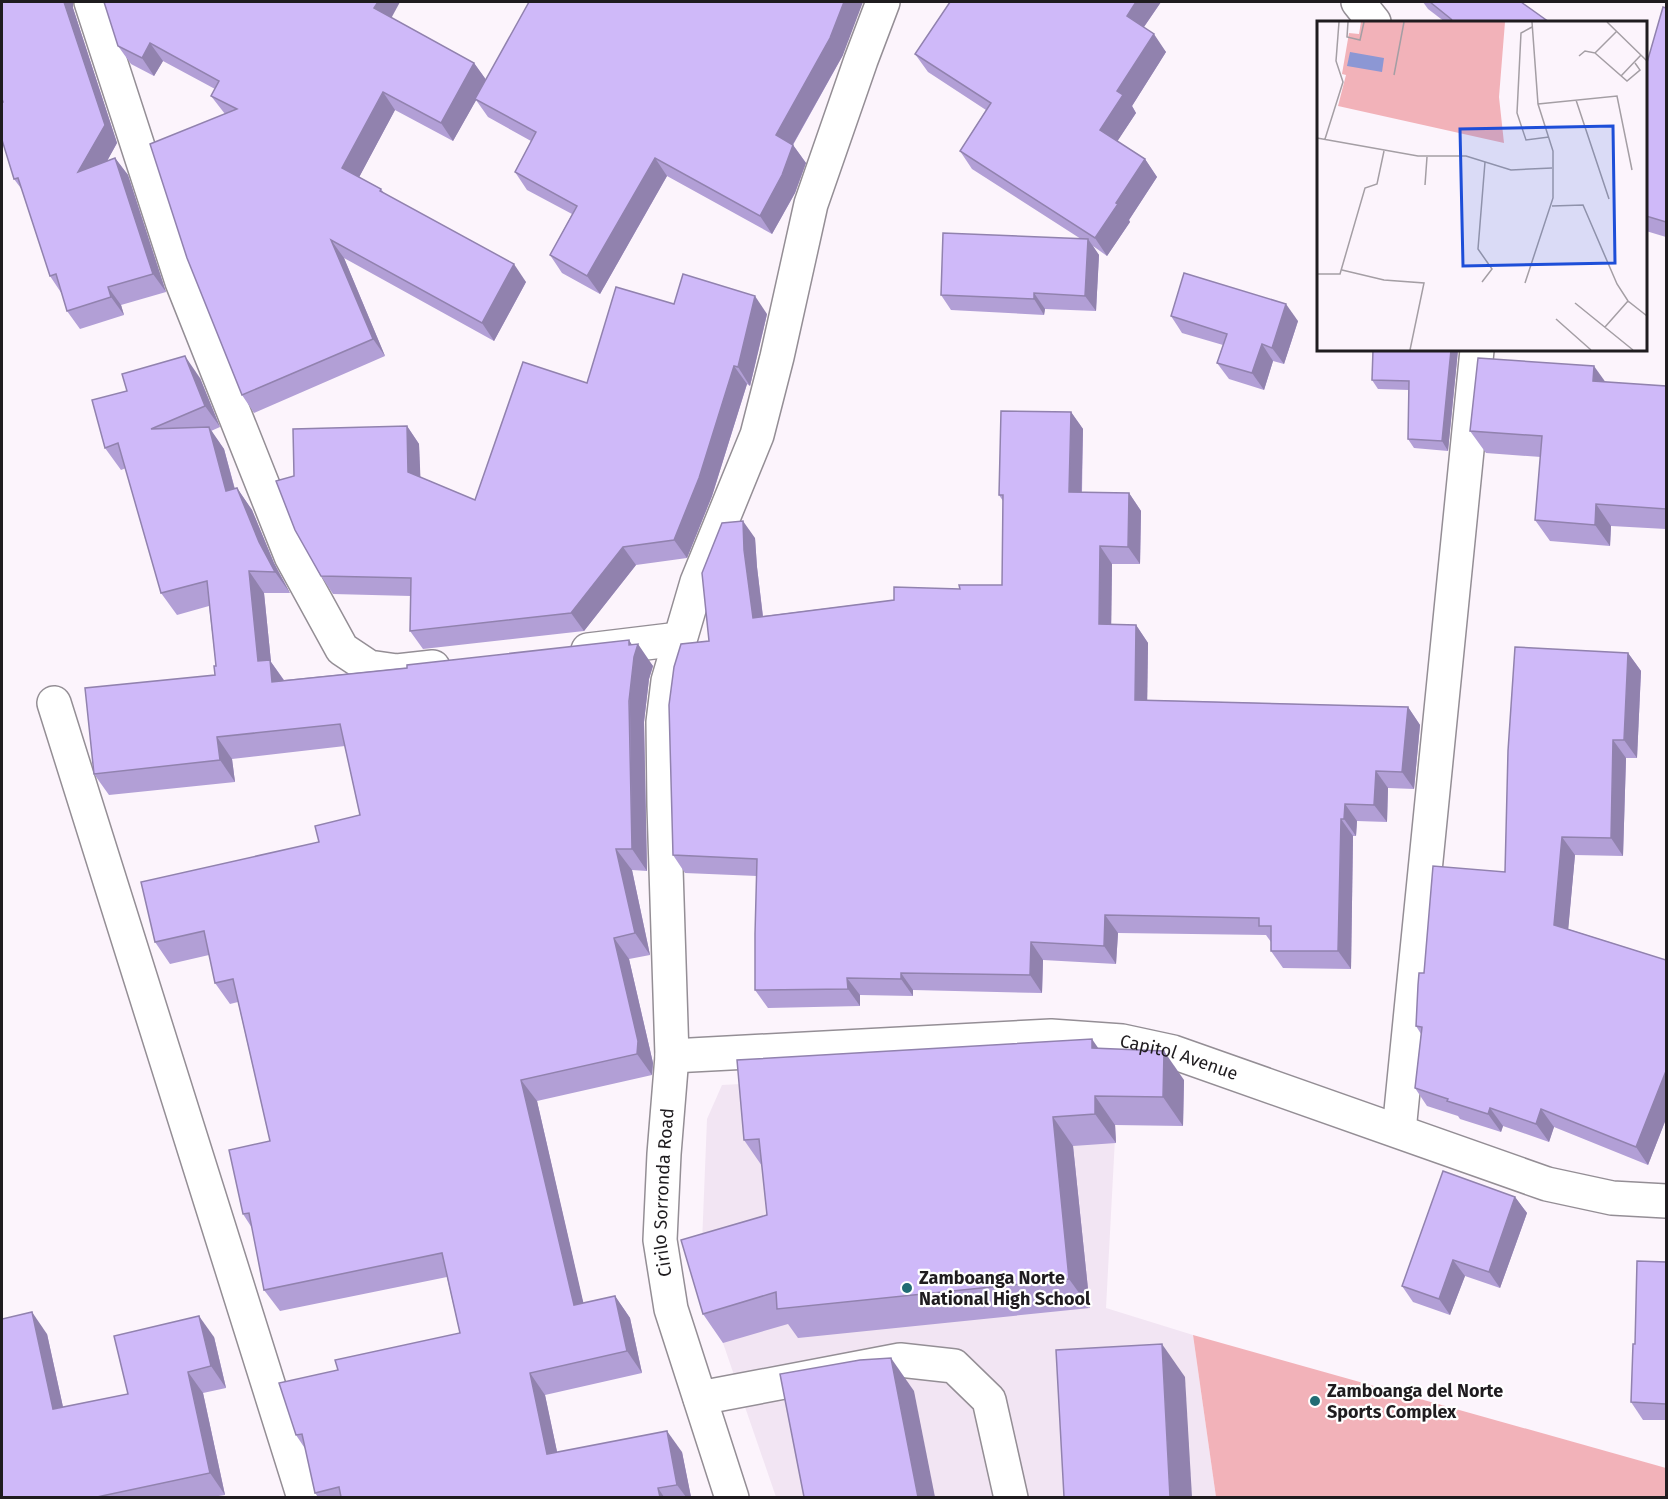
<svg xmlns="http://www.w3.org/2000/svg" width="1668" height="1499" viewBox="0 0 1668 1499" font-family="'Fira Sans',sans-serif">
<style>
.built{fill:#f2e5f3}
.green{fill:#f2b2b9}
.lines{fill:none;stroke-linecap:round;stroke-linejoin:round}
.minor-casing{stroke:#948e95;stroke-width:36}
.minor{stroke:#fff;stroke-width:33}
.wall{fill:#b29fd6}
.shaded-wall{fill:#9182ae}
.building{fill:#cfb9f9;stroke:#9182ae;stroke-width:1.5}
.poi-dot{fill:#216c74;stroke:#fff;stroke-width:2}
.labels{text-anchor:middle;stroke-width:4.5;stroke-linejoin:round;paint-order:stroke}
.street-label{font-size:18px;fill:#1f1c1f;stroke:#fff}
.poi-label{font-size:18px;font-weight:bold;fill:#1f1c1f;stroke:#fff;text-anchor:start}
.inset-road{fill:none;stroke:#a49ea4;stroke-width:1.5}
.view{fill:#1d4ed8;fill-opacity:0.15;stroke:#1d4ed8;stroke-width:3}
.inset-edge{fill:none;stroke:#1f1c1f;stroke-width:3}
</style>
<rect width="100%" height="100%" fill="#fcf4fc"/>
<polygon class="built" points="1119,1063 1106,1308 1193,1335 1216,1497 776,1497 723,1343 701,1268 707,1119 722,1085"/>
<polygon class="green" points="1193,1335 1666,1468 1666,1497 1216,1497"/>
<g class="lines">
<g class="minor-casing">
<g id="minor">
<polyline points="91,2 182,282 291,556 342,649 369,667 397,671 433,667"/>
<polyline points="1358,2 1374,22"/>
<polyline points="588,650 679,639"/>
<polyline points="54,703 304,1498"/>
<path id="s1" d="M672,1056L1051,1036L1122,1041L1173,1052L1547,1184L1612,1198L1666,1201"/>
<polyline points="1399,1131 1477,350"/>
<polyline points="700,1398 900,1360 954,1366 989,1400 1011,1498"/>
<path id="s2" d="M732,1498L671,1309L660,1240L664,1154L672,1056L664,806L663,722L668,681L697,582L757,435L777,357L811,204L861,60L883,2"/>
</g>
</g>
<use href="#minor" class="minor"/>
</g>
<g class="wall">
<polygon points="950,2 1161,2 1144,27 1166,52 1132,106 1136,113 1117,141 1145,159 1157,177 1129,220 1130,222 1107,256 1093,246 1099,255 1096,311 1045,309 1044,315 951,310 941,295 1081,239 972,169 960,151 986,110 928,72 915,54"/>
<polygon points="1423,2 1521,2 1549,22 1445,22 1428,9"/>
<polygon points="73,8 117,143 107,161 115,158 128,175 166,292 121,305 124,315 80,329 67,311 62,294 50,276 23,191 14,179 3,102"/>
<polygon points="1666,8 1666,237 1646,231 1646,66"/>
<polygon points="392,18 474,63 486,80 843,55 793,145 806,163 795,193 772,234 667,176 600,294 562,273 550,255 572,214 527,190 515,172 531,141 488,117 476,100 453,141 395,110 359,177 381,189 384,193 526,282 494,341 344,258 385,356 254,413 242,395 225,114 211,96 215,89 163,61 154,76 131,64 118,46"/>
<polygon points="674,304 767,314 750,386 747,384 712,496 687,558 636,565 584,631 423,649 410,631 411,596 333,594 321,576 294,476 407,426 419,444 420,477 475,500 587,383"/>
<polygon points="1171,316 1298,321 1284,364 1273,361 1264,390 1229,379 1217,363 1223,345 1182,333"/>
<polygon points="1373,350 1458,350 1448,451 1414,448 1408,439 1409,390 1378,389 1372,380"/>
<polygon points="200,378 220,427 211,431 224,449 235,489 237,488 252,510 274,563 290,593 264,593 271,662 284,680 632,645 653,666 649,679 644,722 647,871 632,870 650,955 629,959 653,1063 652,1075 537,1101 583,1303 615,1296 630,1318 642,1373 545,1395 557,1452 682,1452 691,1497 318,1497 315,1493 306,1450 296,1435 338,1370 460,1333 447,1277 280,1311 264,1290 252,1228 243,1214 270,1141 238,1002 230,1004 215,983 209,955 170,964 155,942 319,842 360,815 345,746 232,759 235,782 109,795 94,774 215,675 216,666 209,606 177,615 161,593 126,468 121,470 105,448"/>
<polygon points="1605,382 1666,386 1666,529 1611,526 1610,546 1550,541 1535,520 1541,457 1486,453 1470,431"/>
<polygon points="1071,412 1083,429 1082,493 1129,493 1141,511 1140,564 1112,564 1111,625 1136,625 1148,643 1147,700 1408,707 1420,725 1414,789 1388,788 1387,822 1357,821 1356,836 1353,836 1351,969 1283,968 1271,951 1271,942 1266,935 1118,933 1116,964 1043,960 1042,993 913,990 913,996 860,995 860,1006 768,1008 755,990 757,876 685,873 673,855 709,641 755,538 757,567 763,616 894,600 960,589 1002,585 1003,501 999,495"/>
<polygon points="1628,653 1641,671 1637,758 1626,758 1623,856 1575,855 1568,929 1666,960 1666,1119 1648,1165 1554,1127 1549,1142 1503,1126 1501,1132 1460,1119 1458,1116 1427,1106 1415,1088 1421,1034 1416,1026 1424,973 1505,872"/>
<polygon points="1184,1080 1183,1126 1115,1125 1116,1143 1073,1146 1090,1308 798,1338 788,1324 723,1343 703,1314 767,1215 762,1166 744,1140"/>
<polygon points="1515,1197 1527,1213 1500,1288 1465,1276 1450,1315 1413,1302 1402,1286"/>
<polygon points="1666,1262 1666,1420 1643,1420 1631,1402 1635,1344"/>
<polygon points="47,1334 63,1407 128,1394 214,1337 226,1388 203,1393 225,1495 212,1497 2,1497"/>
</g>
<g class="shaded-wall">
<polygon points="64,2 73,2 73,8 117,143 91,190 78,172"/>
<polygon points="378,2 400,2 387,26 374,8"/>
<polygon points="844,2 863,2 843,55 788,153 776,135"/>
<polygon points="1136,2 1161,2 1139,34 1127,16"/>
<polygon points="1154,34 1166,52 1132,106 1136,113 1113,148 1100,130 1117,91"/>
<polygon points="150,43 163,61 154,76 142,58"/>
<polygon points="474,63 487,81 453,141 441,123"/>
<polygon points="383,92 395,110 355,185 342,168"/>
<polygon points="793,145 806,163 795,193 772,234 760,216"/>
<polygon points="115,158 128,175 166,292 153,274"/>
<polygon points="655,158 667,176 600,294 587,276"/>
<polygon points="1145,159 1157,177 1129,220 1130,222 1107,256 1095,238 1116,203"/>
<polygon points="1088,239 1099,255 1096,311 1085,296"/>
<polygon points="331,240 344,258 385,356 373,339"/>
<polygon points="514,264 526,282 494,341 482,323"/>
<polygon points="108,287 121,305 124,315 111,297"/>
<polygon points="1034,293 1045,309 1044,315 1034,299"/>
<polygon points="755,296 767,314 750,386 738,367"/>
<polygon points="1286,304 1298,321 1284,364 1272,348"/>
<polygon points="1262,344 1273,361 1264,390 1252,373"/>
<polygon points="1451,350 1458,350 1448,451 1442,441"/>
<polygon points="185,356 200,378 220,427 205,406"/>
<polygon points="734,366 747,384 712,496 687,558 674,540"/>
<polygon points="1594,366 1609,387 1593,381"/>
<polygon points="1071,412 1083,429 1081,510 1069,492"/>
<polygon points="407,426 419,444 421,490 408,472"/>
<polygon points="209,427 224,449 241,513 226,491"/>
<polygon points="237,488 252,510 274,563 290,593 275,572 259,542"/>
<polygon points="1129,493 1141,511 1140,564 1128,547"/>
<polygon points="1596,504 1611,526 1610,546 1595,525"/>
<polygon points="743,521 755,538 757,567 765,635 753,618 744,550"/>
<polygon points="1100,546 1112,564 1111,642 1099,624"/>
<polygon points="623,547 636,565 584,631 571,613"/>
<polygon points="249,571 264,593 271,662 285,682 287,703 258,661"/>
<polygon points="1136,625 1148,643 1147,718 1135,700"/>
<polygon points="629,640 636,651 638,644 653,666 649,679 644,722 647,871 632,849"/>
<polygon points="1628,653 1641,671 1637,758 1624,740"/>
<polygon points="1408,707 1420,725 1414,789 1402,772"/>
<polygon points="217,737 232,759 235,782 220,760"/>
<polygon points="1613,740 1626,758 1623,856 1611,838"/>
<polygon points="1376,771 1388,788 1387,822 1374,805"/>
<polygon points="1345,804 1357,821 1356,836 1344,819"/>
<polygon points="1341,819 1353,836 1351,969 1338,951"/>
<polygon points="1562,837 1575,855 1567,943 1554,925"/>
<polygon points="616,849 632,870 650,955 635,933"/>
<polygon points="1105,915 1118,933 1116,964 1104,946"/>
<polygon points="614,938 629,959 653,1063 652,1075 637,1054"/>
<polygon points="1031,942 1043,960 1042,993 1030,975"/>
<polygon points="901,973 913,990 913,996 901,979"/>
<polygon points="847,978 860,995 860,1006 848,989"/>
<polygon points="1092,1039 1112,1068 1092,1048"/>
<polygon points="1164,1051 1184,1080 1183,1126 1163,1097"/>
<polygon points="1666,1071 1666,1119 1648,1165 1636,1147"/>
<polygon points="521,1080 537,1101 589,1327 574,1305"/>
<polygon points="1095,1096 1115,1125 1116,1143 1095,1114"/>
<polygon points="1490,1108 1503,1126 1501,1132 1488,1114"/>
<polygon points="1541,1109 1554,1127 1549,1142 1536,1124"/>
<polygon points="1053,1117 1073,1146 1090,1308 1069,1279"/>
<polygon points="1515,1197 1527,1213 1500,1288 1489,1272"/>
<polygon points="1453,1260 1465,1276 1450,1315 1439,1299"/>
<polygon points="615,1296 630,1318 642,1373 627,1351"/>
<polygon points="32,1312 47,1334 68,1430 53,1409"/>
<polygon points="199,1316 214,1337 226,1388 211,1366"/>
<polygon points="1162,1344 1185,1377 1192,1497 1170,1497"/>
<polygon points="891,1358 914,1391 935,1497 918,1497"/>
<polygon points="188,1372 203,1393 225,1495 210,1473"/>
<polygon points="530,1373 545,1395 562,1475 547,1454"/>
<polygon points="667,1431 682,1452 691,1497 686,1497 677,1485"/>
<polygon points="658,1488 664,1497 660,1497"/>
</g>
<g class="building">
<polygon points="2,2 64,2 105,125 78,172 115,158 153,274 108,287 111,297 67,311 56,274 50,276 18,178 14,179 2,140 2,103 3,102 2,99"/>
<polygon points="104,2 378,2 374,8 474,63 441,123 383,92 342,168 381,189 380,191 514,264 482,323 331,240 373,339 242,395 187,258 150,144 237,109 211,96 219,81 150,43 142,58 118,46"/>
<polygon points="529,2 844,2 830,38 776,135 793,145 782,175 760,216 655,158 587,276 550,255 577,206 515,172 536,132 475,99"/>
<polygon points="950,2 1136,2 1127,16 1154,34 1117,91 1123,95 1100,130 1145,159 1116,203 1118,204 1095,238 960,151 991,103 915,54"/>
<polygon points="1430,2 1521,2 1549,22 1453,22 1451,19"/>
<polygon points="1663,7 1666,8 1666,222 1646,216 1646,66"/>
<polygon points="943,233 1088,239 1085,296 1034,293 1034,299 941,295"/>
<polygon points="1184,273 1286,304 1272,348 1262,344 1252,373 1217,363 1227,334 1171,316"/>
<polygon points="683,274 755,296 738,367 734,366 699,478 674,540 623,547 571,613 410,631 411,578 321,576 295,530 276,481 294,476 293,429 407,426 408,472 475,500 523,362 587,383 616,287 674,304"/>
<polygon points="1373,350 1451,350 1442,441 1408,439 1409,381 1372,380"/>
<polygon points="185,356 205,406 151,429 209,427 226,491 237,488 259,542 275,572 249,571 258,661 270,660 272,682 407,668 407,665 629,640 629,645 638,644 634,657 629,701 632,849 616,849 635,933 614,938 638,1041 637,1054 521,1080 574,1305 615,1296 627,1351 530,1373 547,1454 667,1431 677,1485 658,1488 660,1497 341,1497 339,1487 315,1493 302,1434 296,1435 279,1383 338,1370 335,1360 460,1333 442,1253 264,1290 249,1213 243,1214 229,1150 270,1141 233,979 215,983 204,931 155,942 141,882 319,842 315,826 360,815 340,724 217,737 220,760 94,774 85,688 215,675 214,666 216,666 207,581 161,593 118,443 105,448 92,400 127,391 122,374"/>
<polygon points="1478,358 1594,366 1593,381 1666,386 1666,509 1596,504 1595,525 1535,520 1542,436 1470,431"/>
<polygon points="1001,411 1071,412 1069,492 1129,493 1128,547 1100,546 1099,624 1136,625 1135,700 1408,707 1402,772 1376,771 1374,805 1345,804 1344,819 1341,819 1338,951 1271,951 1271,926 1259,926 1259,918 1105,915 1104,946 1031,942 1030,975 901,973 901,979 847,978 848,989 755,990 755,934 757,859 673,855 669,705 674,667 681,644 709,641 702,573 722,523 743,521 744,550 753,618 894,600 894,587 960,589 959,585 1002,585 1003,495 999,495"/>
<polygon points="1515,647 1628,653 1624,740 1613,740 1611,838 1562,837 1554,925 1666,960 1666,1071 1636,1147 1541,1109 1536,1124 1490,1108 1488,1114 1447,1101 1448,1099 1415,1088 1422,1027 1416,1026 1418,985 1419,973 1424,973 1433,866 1505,872 1508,751"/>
<polygon points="1092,1039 1092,1048 1164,1051 1163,1097 1095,1096 1095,1114 1053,1117 1069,1279 777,1309 776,1292 703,1314 681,1240 767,1215 759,1139 744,1140 737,1060"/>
<polygon points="1443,1171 1515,1197 1489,1272 1453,1260 1439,1299 1402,1286"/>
<polygon points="1637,1261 1666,1262 1666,1404 1631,1402 1633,1344 1635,1344"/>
<polygon points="32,1312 53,1409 128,1394 114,1336 199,1316 211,1366 188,1372 210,1473 97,1497 2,1497 2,1319"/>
<polygon points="1162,1344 1170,1497 1064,1497 1056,1350"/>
<polygon points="891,1358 918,1497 804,1497 780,1374 860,1360"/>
</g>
<g class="poi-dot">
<circle cx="907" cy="1288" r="6"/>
<circle cx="1315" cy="1401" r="6"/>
</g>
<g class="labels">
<g class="street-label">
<text dy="6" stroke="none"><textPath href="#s1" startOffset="510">Capitol Avenue</textPath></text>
<text dy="6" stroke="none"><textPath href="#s2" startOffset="316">Cirilo Sorronda Road</textPath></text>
</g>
<g class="poi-label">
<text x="919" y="1284">Zamboanga Norte<tspan x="919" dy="21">National High School</tspan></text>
<text x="1327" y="1397">Zamboanga del Norte<tspan x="1327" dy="21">Sports Complex</tspan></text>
</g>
</g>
<g transform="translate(1317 21)">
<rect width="330" height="330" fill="#fcf4fc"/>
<path d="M44,1H188L182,76L187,122L21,85L29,54L25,53L32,12L42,13Z" fill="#f2b2b9"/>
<path d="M33,31L67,37L65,51L30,45Z" fill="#8c97d4"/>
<path class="inset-road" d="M31,1L30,16L43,19L47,1M290,1L330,40M215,6L204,12L200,92L209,119L232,116M278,32L310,60L323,49L318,42M262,35L268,30L278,32L300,10M77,54L87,1M304,55L324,34M259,79L292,178M221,83L300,75L315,149M0,117L101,135H149L194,149L235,147M8,118L26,61L19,40L22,1M108,164L110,136M235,185L266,184L300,263L311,280L330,295M25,249L67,259L107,262L93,329M0,253H23L48,167L60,163L67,130M165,261L175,248L161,228L168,141M208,262L236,177V130L221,83L215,1M258,282L316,329M239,298L274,329M288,306L311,280"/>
<path class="view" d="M296,105L298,242L146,245L143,108Z"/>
<rect width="330" height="330" class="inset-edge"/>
</g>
<rect width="1668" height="1499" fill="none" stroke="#1f1c1f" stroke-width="6"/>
</svg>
